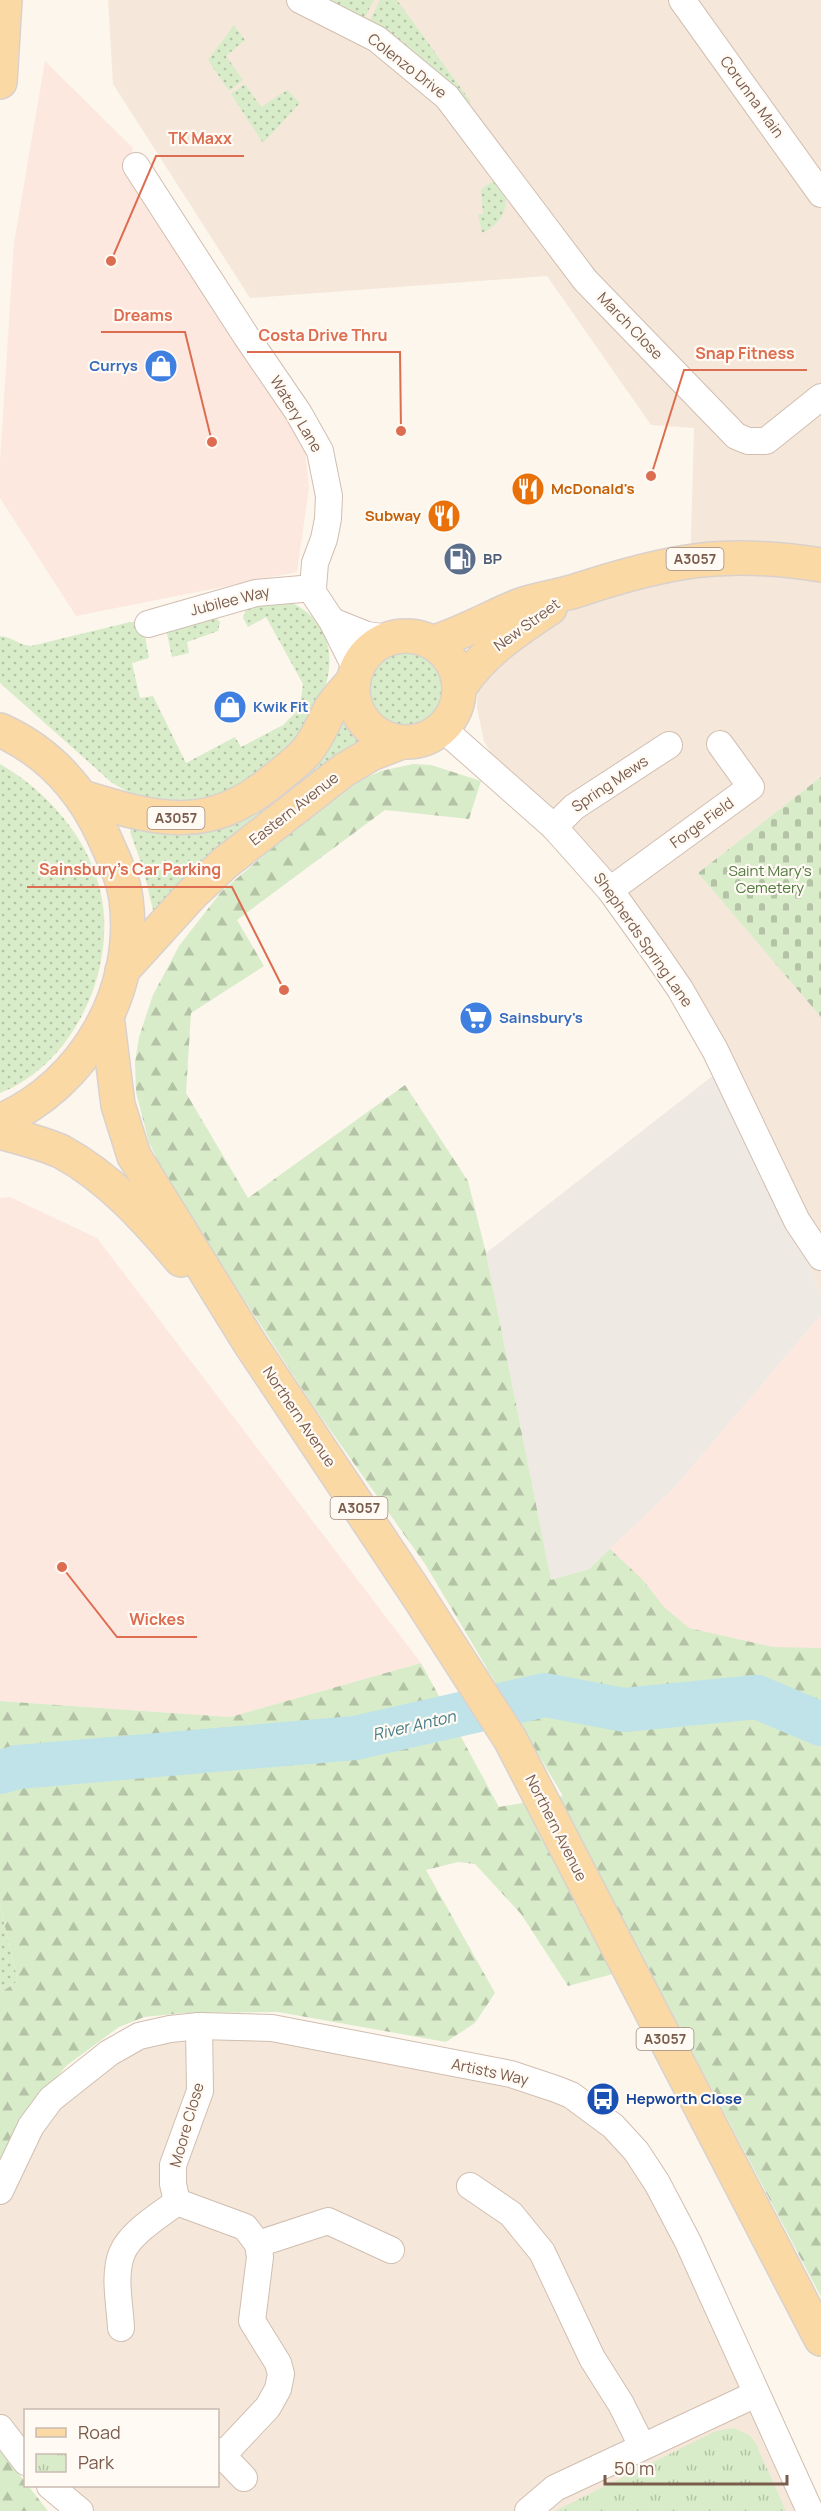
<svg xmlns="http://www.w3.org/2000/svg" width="821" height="2511" viewBox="0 0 821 2511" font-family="Manrope,sans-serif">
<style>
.residential{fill:#f5e8da}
.commercial{fill:#fde8e0}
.industrial{fill:#efe9e4}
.grass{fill:url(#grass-dots)}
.forest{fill:url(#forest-firs)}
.cemetery{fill:url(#cemetery-stones)}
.park{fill:url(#park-tufts)}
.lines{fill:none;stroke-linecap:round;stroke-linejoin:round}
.river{stroke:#bfe3e8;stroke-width:44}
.minor-casing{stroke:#d1beb0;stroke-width:28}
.major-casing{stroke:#dad1cd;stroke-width:36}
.minor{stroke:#fff;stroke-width:26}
.major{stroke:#fbd9a5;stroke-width:33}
.labels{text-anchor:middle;stroke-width:4.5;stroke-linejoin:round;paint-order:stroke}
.shield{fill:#fffaf3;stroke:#a28b7f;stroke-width:1.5}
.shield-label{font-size:14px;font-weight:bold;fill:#7a5c4d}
.street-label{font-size:15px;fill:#7a5c4d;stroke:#fffaf3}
.shop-label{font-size:15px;font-weight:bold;fill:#366cbe;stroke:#fffaf3;text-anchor:start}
.food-label{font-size:15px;font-weight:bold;fill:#c56008;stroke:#fffaf3;text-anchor:start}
.service-label{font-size:15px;font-weight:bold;fill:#4e5e75;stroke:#fffaf3;text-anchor:start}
.park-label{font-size:15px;fill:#537a41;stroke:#fffaf3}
.transit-label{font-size:15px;font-weight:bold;fill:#164399;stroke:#fffaf3;text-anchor:start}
.water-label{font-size:16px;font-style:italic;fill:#437c86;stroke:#fffaf3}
.leader{fill:none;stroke:#dc6d51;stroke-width:2}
.callout-dot{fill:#dc6d51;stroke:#fffaf3;stroke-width:2}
.callout-label{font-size:16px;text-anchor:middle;font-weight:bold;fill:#dc6d51;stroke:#fffaf3;stroke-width:4.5;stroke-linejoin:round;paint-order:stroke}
</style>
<defs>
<pattern id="grass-dots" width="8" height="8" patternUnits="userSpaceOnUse" patternTransform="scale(1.5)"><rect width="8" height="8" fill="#d8ecc9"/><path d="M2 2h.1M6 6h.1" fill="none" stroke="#b4c2a5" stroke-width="1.8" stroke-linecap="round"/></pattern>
<pattern id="forest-firs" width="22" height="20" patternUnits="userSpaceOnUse" patternTransform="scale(1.5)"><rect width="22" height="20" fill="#d8ecc9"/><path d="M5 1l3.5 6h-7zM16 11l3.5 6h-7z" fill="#b4c2a5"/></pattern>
<pattern id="cemetery-stones" width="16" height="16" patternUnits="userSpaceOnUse" patternTransform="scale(1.5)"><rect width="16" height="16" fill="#d8ecc9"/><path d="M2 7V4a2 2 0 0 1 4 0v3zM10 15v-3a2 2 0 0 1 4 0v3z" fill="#b4c2a5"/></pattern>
<pattern id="park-tufts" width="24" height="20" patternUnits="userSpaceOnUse" patternTransform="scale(1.5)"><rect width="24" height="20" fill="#d8ecc9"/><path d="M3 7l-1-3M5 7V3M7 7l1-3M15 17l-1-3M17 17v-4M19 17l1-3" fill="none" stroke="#b4c2a5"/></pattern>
</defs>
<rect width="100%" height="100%" fill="#fdf6ec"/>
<g class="residential">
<polygon points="108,0 821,0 821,777 698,873 821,1016 821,1296 729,1063 492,755 484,741 477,708 478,682 541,623 600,599 690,574 694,428 651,425 547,276 250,298 113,84"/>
<polygon points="199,2026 534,2081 636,2151 810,2511 80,2511 50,2486 218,2486 218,2410 26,2410 25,2462 0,2428 0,2191 31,2126 109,2053"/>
</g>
<g class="commercial">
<polygon points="45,61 133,148 129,169 303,431 309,488 297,572 76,616 0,498 0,460 14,243"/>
<polygon points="10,1197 97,1238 421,1663 230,1717 0,1701 0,1198"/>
<polygon points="821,1315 821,2226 589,1569 673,1489"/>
</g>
<polygon class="industrial" points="729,1063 821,1296 821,1315 673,1489 589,1569 551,1581 486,1253"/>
<g class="grass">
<polygon points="332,0 374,0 360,26 334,7"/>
<polygon points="380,0 397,0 471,102 464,108 366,28"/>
<polygon points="234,25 245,40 226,56 243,80 229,91 208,60"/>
<polygon points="245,84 261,107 287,90 300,103 263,143 231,94"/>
<path d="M498,178C513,200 506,222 482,233L478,214H483L481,189Z"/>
<path d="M290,602C351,630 331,695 299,737C290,750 262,774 249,784C243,788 235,790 228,792C220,795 211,800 202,801C171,807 137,800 111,782L0,683V636C12,637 19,645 31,646L130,622H135L145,636L149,658L132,663L140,698L153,696L186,763L235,737L241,747L283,725L296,712L301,699L303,684L266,617L248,627L243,618L246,609L250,605Z"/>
<polygon points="215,617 220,622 218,631 187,642 189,653 172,657 166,629"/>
<circle cx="407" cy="688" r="42"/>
<path d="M346,718L363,738V741C292,791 211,842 156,909L153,910L143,868L130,832L131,828L181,833Z"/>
<path d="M0,764C49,792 92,842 102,899C115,974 72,1065 0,1093Z"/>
<polygon points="0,1905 18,1981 0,1993"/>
</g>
<g class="forest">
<polygon points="413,764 431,765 481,781 469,819 385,810 237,920 264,966 191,1013 186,1093 248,1198 405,1085 468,1181 486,1253 551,1580 589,1569 610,1549 643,1580 664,1607 689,1628 773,1647 821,1648 821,2297 664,1998 643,1966 568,1986 521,1914 475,1864 458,1862 426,1870 495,1993 475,2023 446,2042 278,2012 184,2013 144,2017 119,2027 66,2066 29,2111 0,2168 0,1993 18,1981 0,1905 0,1701 230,1717 421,1663 499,1807 563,1796 425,1564 314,1407 173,1190 149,1143 136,1092 135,1063 139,1037 153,995 179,946 221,892 283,839 362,779 381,771"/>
<polygon points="0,2450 48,2511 0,2511"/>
</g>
<polygon class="cemetery" points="821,777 821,1017 698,873"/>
<polygon class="park" points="734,2428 749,2435 755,2442 786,2511 555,2511 716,2431"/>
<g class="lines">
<polyline class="river" points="0,1772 18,1767 355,1738 545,1695 624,1710 757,1697 821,1724"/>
<g class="minor-casing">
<g id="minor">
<polyline points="300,0 377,39 447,97 585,280 736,436 748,441 766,441 821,397"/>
<polyline points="682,0 821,194"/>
<polyline points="136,166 246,336 298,412 320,451 329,496 328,519 324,539 315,563 313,588 314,594 332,621 356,669"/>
<polyline points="332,621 367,635 389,638"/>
<polyline points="148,624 256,593 313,588"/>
<polyline points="442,728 554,827 610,890 656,954 680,989 715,1050 797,1221 821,1257"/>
<polyline points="554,827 574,807 669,745"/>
<polyline points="610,890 751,787 720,744"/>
<polyline points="199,2026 200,2091 173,2165 173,2184 177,2202 245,2227 258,2244 328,2221 391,2250"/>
<polyline points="470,2186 511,2214 542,2252 592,2358 621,2404 642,2446"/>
<polyline points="0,2191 31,2126 51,2099 109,2053 139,2036 170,2029 199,2026 272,2028 511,2074 556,2089 571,2095 613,2126 636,2151 657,2183 688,2242 810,2511"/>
<path d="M121,2328C120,2305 113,2275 122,2253C131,2232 159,2216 177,2202"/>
<polyline points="0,2428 26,2462"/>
<polyline points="218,2451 244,2478"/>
<polyline points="222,2456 268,2407 278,2389 281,2374 278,2363 252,2321 260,2257 258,2244"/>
<polyline points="50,2486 80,2511"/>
<polyline points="528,2511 555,2488 756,2394"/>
</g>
</g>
<g class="major-casing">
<g id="major">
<polyline points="0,82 5,0"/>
<circle cx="406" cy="689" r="53"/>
<path d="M434,642C463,633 489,618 518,606C536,599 556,597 575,591C666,561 724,549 821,565"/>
<path d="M460,687C483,652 516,631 550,608"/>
<path d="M0,730C47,751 81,788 103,835C112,855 123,877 126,899C138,991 85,1084 0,1121"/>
<path d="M82,797C158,820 208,835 275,779C286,770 297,762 306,752C317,739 323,723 331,708C337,698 346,689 354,680"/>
<polyline points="122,971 191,895 226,862 344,770 371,754 402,742"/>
<polyline points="107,1016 118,1105 134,1156 249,1342 420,1599 510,1739 821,2339"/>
<path d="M0,1132C20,1138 43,1143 62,1152C110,1178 146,1219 181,1260"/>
</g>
</g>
<use href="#minor" class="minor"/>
<use href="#major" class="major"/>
</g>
<defs>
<g id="shop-disc" transform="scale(1.725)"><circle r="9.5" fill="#3f7fe0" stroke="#fffaf3"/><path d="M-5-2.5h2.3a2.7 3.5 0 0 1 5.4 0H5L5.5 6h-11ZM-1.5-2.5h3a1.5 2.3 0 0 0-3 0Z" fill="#fff"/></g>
<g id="restaurant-disc" transform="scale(1.725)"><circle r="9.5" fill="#e8710a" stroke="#fffaf3"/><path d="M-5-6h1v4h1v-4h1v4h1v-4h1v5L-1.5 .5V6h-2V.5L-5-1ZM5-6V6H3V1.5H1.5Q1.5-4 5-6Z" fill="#fff"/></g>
<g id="fuel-disc" transform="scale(1.725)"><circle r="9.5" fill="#5c6f8a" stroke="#fffaf3"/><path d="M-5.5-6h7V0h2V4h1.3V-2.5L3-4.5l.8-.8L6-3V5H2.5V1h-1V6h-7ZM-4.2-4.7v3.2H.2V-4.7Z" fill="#fff"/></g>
<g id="supermarket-disc" transform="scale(1.725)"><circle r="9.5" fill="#3f7fe0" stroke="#fffaf3"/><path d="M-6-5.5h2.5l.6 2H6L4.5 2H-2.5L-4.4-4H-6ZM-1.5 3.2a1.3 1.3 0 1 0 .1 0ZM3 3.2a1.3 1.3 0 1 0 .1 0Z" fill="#fff"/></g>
<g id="bus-disc" transform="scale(1.725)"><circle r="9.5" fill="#1a4fb4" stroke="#fffaf3"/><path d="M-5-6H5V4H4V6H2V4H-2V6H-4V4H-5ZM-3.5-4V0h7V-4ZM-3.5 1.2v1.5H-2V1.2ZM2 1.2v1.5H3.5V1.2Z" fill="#fff"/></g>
</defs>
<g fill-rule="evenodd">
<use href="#shop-disc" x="161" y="366"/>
<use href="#restaurant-disc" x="528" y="489"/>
<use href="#restaurant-disc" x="444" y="516"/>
<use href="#fuel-disc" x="460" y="559"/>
<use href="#shop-disc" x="230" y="707"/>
<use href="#supermarket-disc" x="476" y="1018"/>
<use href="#bus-disc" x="603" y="2099"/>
</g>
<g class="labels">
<g class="shield">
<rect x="666.5" y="548" width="57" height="22" rx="4.5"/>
<rect x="147.5" y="807" width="57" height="22" rx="4.5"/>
<rect x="330.5" y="1497" width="57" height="22" rx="4.5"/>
<rect x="636.5" y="2028" width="57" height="22" rx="4.5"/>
</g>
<g class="shield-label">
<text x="695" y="564">A3057</text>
<text x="176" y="823">A3057</text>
<text x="359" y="1513">A3057</text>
<text x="665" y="2044">A3057</text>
</g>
<g class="street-label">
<text transform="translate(407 66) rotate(38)" y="5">Colenzo Drive</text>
<text transform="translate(752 97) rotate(54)" y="5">Corunna Main</text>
<text transform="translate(630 326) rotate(46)" y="5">March Close</text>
<text transform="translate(296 414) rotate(59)" y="5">Watery Lane</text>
<text transform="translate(230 601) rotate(-14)" y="5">Jubilee Way</text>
<text transform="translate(527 625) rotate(-36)" y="5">New Street</text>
<text transform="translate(610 784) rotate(-34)" y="5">Spring Mews</text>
<text transform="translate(294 809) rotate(-38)" y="5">Eastern Avenue</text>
<text transform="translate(702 823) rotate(-36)" y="5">Forge Field</text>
<text transform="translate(643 940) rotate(55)" y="5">Shepherds Spring Lane</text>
<text transform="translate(299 1417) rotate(56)" y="5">Northern Avenue</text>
<text transform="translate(556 1828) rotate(63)" y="5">Northern Avenue</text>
<text transform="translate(490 2072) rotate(12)" y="5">Artists Way</text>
<text transform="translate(187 2125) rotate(-74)" y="5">Moore Close</text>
</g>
<g class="shop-label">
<text x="138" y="371" text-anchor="end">Currys</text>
<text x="253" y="712">Kwik Fit</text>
<text x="499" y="1023">Sainsbury's</text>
</g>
<g class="food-label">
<text x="551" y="494">McDonald's</text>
<text x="421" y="521" text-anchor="end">Subway</text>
</g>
<g class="service-label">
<text x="483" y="564">BP</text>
</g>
<g class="park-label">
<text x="770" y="876">Saint Mary's<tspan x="770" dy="17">Cemetery</tspan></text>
</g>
<g class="transit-label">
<text x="626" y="2104">Hepworth Close</text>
</g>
<g class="water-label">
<text transform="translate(414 1725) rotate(-13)" y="6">River Anton</text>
</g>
</g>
<path class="leader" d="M111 261L156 156H244M212 442L185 332H101M401 431L400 352H247M651 476L684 370H807M284 990L232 887H27M62 1567L117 1637H197"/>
<g class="callout-dot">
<circle cx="111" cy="261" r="6"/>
<circle cx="212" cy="442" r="6"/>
<circle cx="401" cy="431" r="6"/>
<circle cx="651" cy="476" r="6"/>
<circle cx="284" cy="990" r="6"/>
<circle cx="62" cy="1567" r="6"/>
</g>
<g class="callout-label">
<text x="200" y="144">TK Maxx</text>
<text x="143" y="321">Dreams</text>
<text x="323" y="341">Costa Drive Thru</text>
<text x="745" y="359">Snap Fitness</text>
<text x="130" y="875">Sainsbury's Car Parking</text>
<text x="157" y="1625">Wickes</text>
</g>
<rect x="24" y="2409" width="195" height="78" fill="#fffaf3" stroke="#cabbb1" stroke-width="1.5"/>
<rect x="36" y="2428" width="30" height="9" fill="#fbd9a5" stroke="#cabbb1" stroke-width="1.5"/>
<text x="78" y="2439" font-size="18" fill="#7a5c4d">Road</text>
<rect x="36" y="2454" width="30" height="18" fill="url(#park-tufts)" stroke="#cabbb1" stroke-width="1.5"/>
<text x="78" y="2469" font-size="18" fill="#7a5c4d">Park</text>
<path d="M605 2475v9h182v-9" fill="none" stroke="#7a5c4d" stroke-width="3"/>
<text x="614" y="2475" font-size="18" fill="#7a5c4d" stroke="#fffaf3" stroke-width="4.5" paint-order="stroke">50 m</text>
</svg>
